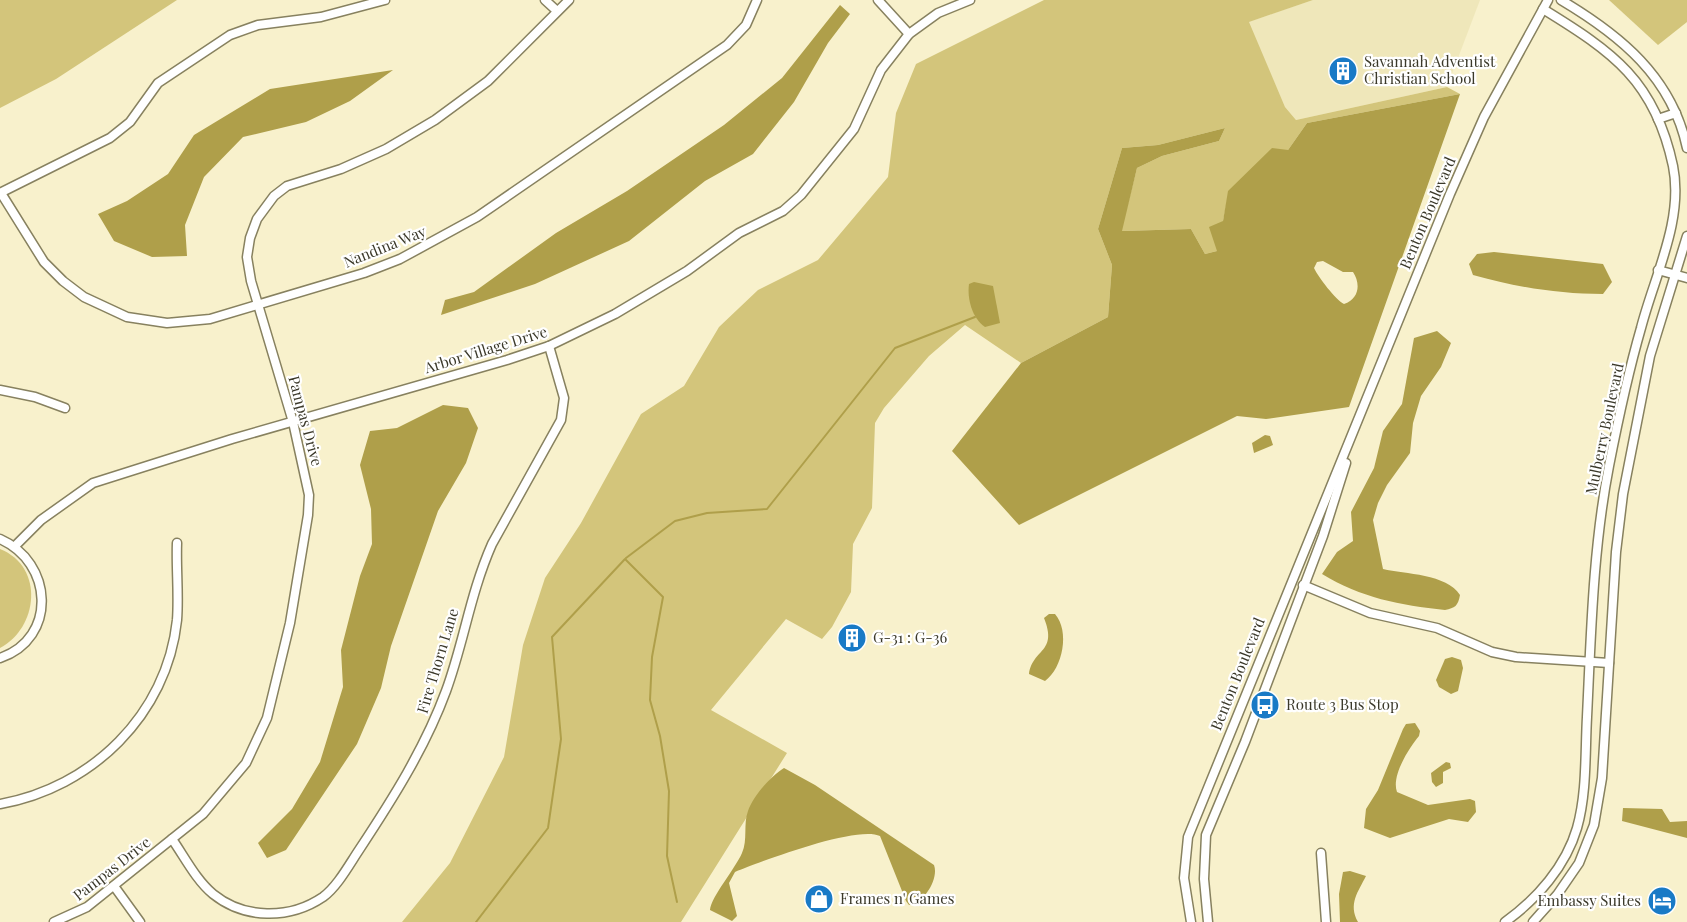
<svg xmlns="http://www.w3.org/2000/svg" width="1687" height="922" viewBox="0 0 1687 922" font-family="'Playfair Display',serif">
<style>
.built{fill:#efe7ba}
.green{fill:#d3c57b}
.water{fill:#af9f4a;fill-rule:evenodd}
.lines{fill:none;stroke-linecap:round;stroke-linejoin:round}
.stream{stroke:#af9f4a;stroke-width:2}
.minor-casing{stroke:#87815f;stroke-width:11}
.minor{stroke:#fff;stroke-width:8}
.labels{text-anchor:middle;stroke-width:4.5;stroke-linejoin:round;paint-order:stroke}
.poi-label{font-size:15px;fill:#3b392a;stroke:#fff;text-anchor:start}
.street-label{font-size:15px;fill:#3b392a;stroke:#fff}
</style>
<rect width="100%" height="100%" fill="#f8f1cc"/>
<polygon class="built" points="1313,0 1480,0 1447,87 1296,120 1285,107 1248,22"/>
<g class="green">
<polygon points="0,0 177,0 56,79 0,108"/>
<polygon points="1044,0 1313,0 1249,22 1285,107 1296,120 1447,87 1460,94 1307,123 1288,150 1229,191 1217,251 1205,254 1191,229 1121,231 1137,168 1162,156 1219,141 1225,128 1158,145 1122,148 1098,229 1112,265 1108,317 1021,363 965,325 929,356 884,408 875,423 872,508 853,544 851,592 832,627 822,639 786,619 711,710 787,753 681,922 402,922 450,863 504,757 523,645 545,578 581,523 641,414 684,386 719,327 758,290 818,260 888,177 896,113 916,64"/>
<polygon points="1609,0 1687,0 1687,22 1658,45"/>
<path d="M0,549C45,567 38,628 0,648Z"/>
</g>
<g class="water">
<polygon points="840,5 850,14 828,43 794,102 753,154 705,181 629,241 535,284 441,315 445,300 474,292 556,233 627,191 724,125 782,78"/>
<polygon points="393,70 350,101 306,122 243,137 204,177 185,225 187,256 152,257 114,241 98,214 127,201 168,174 194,135 270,89"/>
<path d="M1460,94L1349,407L1266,419L1237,416L1019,525L952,451L1021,363L1108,317L1112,265L1098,229L1122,148L1158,145L1225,128L1219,141L1162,156L1137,168L1122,231L1191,229L1205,254L1217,251L1209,227L1223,221L1228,191L1272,148L1288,150L1307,123ZM1323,261L1343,272H1353C1361,284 1359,299 1344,304C1336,300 1318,277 1314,268L1317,262Z"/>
<path d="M1494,252L1603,264L1612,282L1603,294C1558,294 1516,287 1473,275L1469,264L1477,254Z"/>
<path d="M974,282L993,286L1000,323L985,327C972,318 967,299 969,284Z"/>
<path d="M1437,331L1451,343L1441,367L1421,396L1413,423L1410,453L1387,485L1378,503L1373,520L1383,569C1405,574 1447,574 1460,595C1458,606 1455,608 1445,610C1400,605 1361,598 1322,574L1337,552L1353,541L1351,512L1374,468L1383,431L1402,404L1414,338Z"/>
<polygon points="443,405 468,408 478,428 466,463 438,511 391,646 381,688 357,744 286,850 267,858 258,843 292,809 320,762 343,687 341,650 360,576 372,544 371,509 360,465 370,431 397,428"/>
<polygon points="1265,435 1270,436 1273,445 1254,453 1252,443"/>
<path d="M1049,614H1055C1070,631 1063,668 1045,681L1029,674C1033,648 1058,653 1044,618Z"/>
<polygon points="1452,657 1461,660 1463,668 1458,691 1451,694 1439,687 1436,680 1445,659"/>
<path d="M1415,723L1420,731L1419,736C1409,748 1391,776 1397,792L1428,805L1470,799L1475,801L1476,812L1468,822L1449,819L1390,838L1364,828L1366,809L1378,790L1403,729L1406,724Z"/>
<polygon points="1446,762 1450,763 1451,768 1443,772 1443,783 1436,787 1432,782 1431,773"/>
<path d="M784,768L815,785L934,865C939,878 925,903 909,905L906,901L880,836C857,825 762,861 735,872L729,883L737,916L732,921L710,910C711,897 735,869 742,853C748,840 743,824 748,811C753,796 771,776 784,768Z"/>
<polygon points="1623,808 1662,809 1670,822 1687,821 1687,838 1622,821"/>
<path d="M1350,871L1366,876C1358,892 1348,904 1358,922H1340L1339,894L1343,872Z"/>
</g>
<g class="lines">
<g class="stream">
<polyline points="626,558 675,521 707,513 767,509 895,348 975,317"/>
<polyline points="476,922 548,828 561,739 552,637 625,559 663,597 652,657 650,700 660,736 669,791 667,856 677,902"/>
</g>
<g class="minor-casing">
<g id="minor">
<polyline points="545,0 557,11"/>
<polyline points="878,0 909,34"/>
<path d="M1561,0C1620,35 1672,77 1687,148"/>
<polyline points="1658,119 1676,113"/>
<polyline points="0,193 110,138 130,122 158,83 230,35 258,25 321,17 385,0"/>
<polyline points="1,193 44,262 63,281 84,297 127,317 167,323 210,319 364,273 400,259 477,217 727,45 746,25 757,0"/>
<polyline points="1658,270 1687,278"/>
<polyline points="0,390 35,397 65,408"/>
<path d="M0,539C53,562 58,638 0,658"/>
<polyline points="15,546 41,520 93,483 232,439 507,360 549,346 615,314 687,271 739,233 783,211 801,195 854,129 881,70 909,34 938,13 970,0"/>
<polyline points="1303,585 1370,613 1437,628 1492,652 1516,657 1609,663"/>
<path d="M0,804C91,788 167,715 177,620C179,595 176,568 177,543"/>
<path d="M172,839C184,856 196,880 213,894C244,919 289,920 323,897C337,887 349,865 359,850C392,800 425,748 446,691C464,642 470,594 492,544L561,420L564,398L549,346"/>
<polyline points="1321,853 1326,922"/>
<polyline points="114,886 140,922"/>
<polyline points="54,922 87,907 203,814 246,763 267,718 290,623 308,515 309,495 293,422 251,281 247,257 250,238 257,219 274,196 287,186 341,169 386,149 435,120 488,81 569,0"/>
<polyline points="1191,922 1184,878 1188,837 1450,194 1484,117 1548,0"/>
<polyline points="1208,922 1204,879 1206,835 1245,742 1323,536 1346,463"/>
<path d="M1505,922C1537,899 1566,866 1577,828C1587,793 1585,753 1587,717C1591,634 1593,548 1609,466C1618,420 1628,373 1641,328C1654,277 1684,220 1673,166C1655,81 1613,52 1543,9"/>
<polyline points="1533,922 1557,895 1579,863 1594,825 1602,778 1616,552 1623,494 1650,356 1687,236"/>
</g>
</g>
<use href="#minor" class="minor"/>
</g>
<defs>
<g id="building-disc" transform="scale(1.5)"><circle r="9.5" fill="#197ac6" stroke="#fff"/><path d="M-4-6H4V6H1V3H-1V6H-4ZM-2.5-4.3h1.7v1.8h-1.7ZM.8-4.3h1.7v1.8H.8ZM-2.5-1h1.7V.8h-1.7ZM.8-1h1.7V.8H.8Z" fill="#fff"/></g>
<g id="bus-disc" transform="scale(1.5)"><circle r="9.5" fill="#197ac6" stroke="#fff"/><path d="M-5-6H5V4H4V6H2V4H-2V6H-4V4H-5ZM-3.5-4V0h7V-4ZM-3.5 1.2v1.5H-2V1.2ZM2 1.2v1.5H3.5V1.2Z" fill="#fff"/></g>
<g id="shop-disc" transform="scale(1.5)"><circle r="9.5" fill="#197ac6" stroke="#fff"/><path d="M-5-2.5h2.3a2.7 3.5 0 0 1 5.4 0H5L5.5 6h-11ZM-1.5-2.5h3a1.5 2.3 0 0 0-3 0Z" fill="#fff"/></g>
<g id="hotel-disc" transform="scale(1.5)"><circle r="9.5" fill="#197ac6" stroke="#fff"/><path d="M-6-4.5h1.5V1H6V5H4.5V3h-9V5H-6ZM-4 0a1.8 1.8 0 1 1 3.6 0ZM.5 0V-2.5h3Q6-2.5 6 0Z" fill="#fff"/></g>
</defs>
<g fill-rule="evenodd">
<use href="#building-disc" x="1343" y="71"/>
<use href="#building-disc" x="852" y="638"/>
<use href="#bus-disc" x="1265" y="705"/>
<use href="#shop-disc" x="819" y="899"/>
<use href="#hotel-disc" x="1662" y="901"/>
</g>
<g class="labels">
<g class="poi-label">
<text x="1364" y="67">Savannah Adventist<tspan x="1364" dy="17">Christian School</tspan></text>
<text x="873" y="643">G-31 : G-36</text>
<text x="1286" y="710">Route 3 Bus Stop</text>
<text x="840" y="904">Frames n' Games</text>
<text x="1641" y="906" text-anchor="end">Embassy Suites</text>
</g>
<g class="street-label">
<text transform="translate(1428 213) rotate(-67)" y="5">Benton Boulevard</text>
<text transform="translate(385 247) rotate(-22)" y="5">Nandina Way</text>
<text transform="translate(486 350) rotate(-17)" y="5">Arbor Village Drive</text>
<text transform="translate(305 421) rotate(75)" y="5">Pampas Drive</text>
<text transform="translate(1605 429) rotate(-78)" y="5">Mulberry Boulevard</text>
<text transform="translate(438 661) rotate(-73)" y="5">Fire Thorn Lane</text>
<text transform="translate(1238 674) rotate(-68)" y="5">Benton Boulevard</text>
<text transform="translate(112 869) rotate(-38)" y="5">Pampas Drive</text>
</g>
</g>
</svg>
